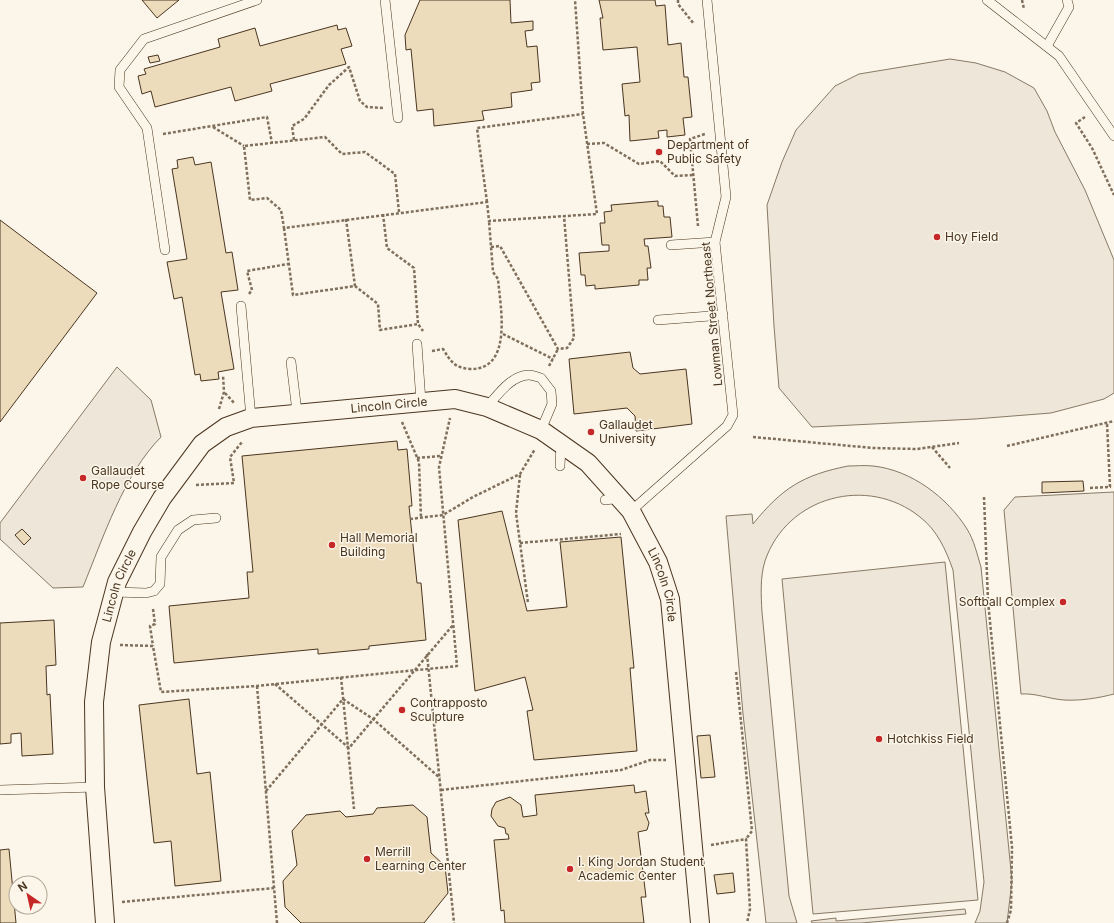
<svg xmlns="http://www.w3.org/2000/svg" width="1114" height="923" viewBox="0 0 1114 923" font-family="Inter,sans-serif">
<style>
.green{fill:#ede6d9;stroke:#887966}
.building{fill:#ecdcbc;stroke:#4a3520}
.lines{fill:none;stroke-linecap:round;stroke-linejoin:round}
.lane-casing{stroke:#4a3520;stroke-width:10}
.street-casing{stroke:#4a3520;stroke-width:20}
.path{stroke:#7f6f5c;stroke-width:2.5;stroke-dasharray:3 2;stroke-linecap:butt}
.lane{stroke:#fbf6e9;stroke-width:9}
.street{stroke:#fbf6e9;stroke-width:18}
.poi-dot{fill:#c62828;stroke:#fbf6e9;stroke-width:1.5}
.labels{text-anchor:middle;stroke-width:3;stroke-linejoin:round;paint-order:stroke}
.poi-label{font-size:12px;fill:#4a3520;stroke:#fbf6e9;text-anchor:start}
.street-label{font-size:12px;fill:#4a3520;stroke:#fbf6e9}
</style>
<rect width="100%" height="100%" fill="#fbf6e9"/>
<g class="green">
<polygon points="950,59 976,63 1005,72 1034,88 1047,111 1055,132 1085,190 1114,260 1114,393 1104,399 1051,413 975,419 812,427 779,388 774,326 767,205 782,162 796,130 835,86 859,74"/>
<path d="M117,367L151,400L161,437C124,474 103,538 83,587L53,588L0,539V523Z"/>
<path d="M848,466C856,466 865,465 873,466C911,470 947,497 967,529C974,540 977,554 981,567L1012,881L1007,923H975L980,911L984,882L953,570C946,550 937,530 920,517C868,475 787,496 765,561C760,577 761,595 762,612L789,896L797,923H766L743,714L726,516L752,514L753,524C782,488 803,475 848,466Z"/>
<path d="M1114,492V694C1099,698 1080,701 1064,700C1049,699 1036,693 1021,694L1004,510L1015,497Z"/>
<polygon points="945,562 978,900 813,914 782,579"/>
<polygon points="965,909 966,914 861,923 812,923 811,921 836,918 836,921"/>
</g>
<g class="building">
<polygon points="142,0 179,0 157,18"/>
<polygon points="420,0 510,0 511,23 533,21 533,30 525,31 527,47 537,46 540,82 531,83 532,90 511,93 512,107 482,111 484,120 434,126 433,109 417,111 411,49 406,50 405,35"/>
<polygon points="599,0 655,0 656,6 665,5 668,45 681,43 684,77 688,77 692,117 683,118 685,135 667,137 667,130 658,131 659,138 630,141 629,115 625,116 622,84 640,82 637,47 603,50 600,18 603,18"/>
<polygon points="337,25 338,30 346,28 352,46 341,49 346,64 270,84 272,91 235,101 231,87 155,107 151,91 142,94 138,76 146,74 144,69 220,47 218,39 255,28 260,46"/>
<polygon points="158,55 160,61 150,63 148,57"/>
<polygon points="193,157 195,165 211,162 226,253 232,252 238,290 221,292 234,369 218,372 219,379 201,381 200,374 195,375 182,297 174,299 167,262 187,259 172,169 178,168 177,160"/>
<polygon points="658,201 658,206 663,206 664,217 670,217 672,237 644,239 645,246 648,246 651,268 647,268 648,280 639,280 639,285 595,289 595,285 586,286 585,275 581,275 579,253 609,251 609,245 602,245 600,223 605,223 604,212 612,211 611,205"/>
<polygon points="0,220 97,293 0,422"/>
<polygon points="630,352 633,368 640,374 686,369 692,424 636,431 635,416 627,408 574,414 569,359"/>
<polygon points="397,441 398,450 407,449 412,506 409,506 417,583 421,583 426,640 369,646 369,649 318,654 318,649 174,663 169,606 249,598 247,572 253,572 242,456"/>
<polygon points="1083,481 1084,491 1042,493 1042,482"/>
<polygon points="502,511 527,611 567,607 560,542 621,537 634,668 630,668 637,751 534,760 527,711 533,710 525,677 475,691 458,520"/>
<polygon points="22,529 31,538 24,545 15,535"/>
<polygon points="54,620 56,665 46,666 47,695 50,694 53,754 22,756 21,733 11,734 11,743 0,744 0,623"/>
<polygon points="189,699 197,774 210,772 221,881 175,886 171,841 154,843 139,705"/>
<polygon points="710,735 715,777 701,778 697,736"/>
<polygon points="634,785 635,793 646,791 649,813 645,813 649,823 647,830 638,832 646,897 641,897 644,923 505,923 504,910 501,911 494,840 509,839 508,834 506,834 505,828 498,826 491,816 492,809 496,802 510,797 521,805 523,817 537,815 535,795"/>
<polygon points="413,805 427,817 431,853 445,866 448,893 424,923 301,923 285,907 283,881 297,865 292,831 306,815 340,811 346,817 373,814 377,808"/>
<polygon points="9,849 16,923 0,923 0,850"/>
<polygon points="733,873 735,892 717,894 714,875"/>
</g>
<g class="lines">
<g class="lane-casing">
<g id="lane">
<polyline points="385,0 398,118"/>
<polyline points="987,0 1059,56 1114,136"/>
<polyline points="1047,46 1069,7 1067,0"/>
<polyline points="671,245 715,242"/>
<polyline points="165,250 147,128 119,87 120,70 144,39 257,0"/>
<polyline points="241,306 251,418"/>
<polyline points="658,320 723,315"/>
<polyline points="417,344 421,402"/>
<polyline points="291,362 297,412"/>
<path d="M487,407C497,396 511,375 529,375C533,375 537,377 541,378L551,391L552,404L541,430"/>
<polyline points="560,466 561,444"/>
<polyline points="605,500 620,498"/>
<polyline points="631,511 727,426 733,415 715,242 726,197 707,0"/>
<polyline points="115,592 146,593 154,591 160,584 161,557 178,530 193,520 216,518"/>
<polyline points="0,790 95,787"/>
</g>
</g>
<g class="street-casing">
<g id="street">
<path id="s1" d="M105,923L95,787L94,702L101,642L117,582L142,532L162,498L202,444L226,427L251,418L455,399L487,407L541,430L588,463L631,511L658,562L670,599L700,923"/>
</g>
</g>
<g class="path">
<polyline points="678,0 678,4 694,24"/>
<polyline points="1022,0 1024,9"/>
<polyline points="1085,117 1076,123 1092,148 1114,195"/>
<polyline points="213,127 244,146"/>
<polyline points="163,134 267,117 272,143"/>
<polyline points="294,140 292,126 304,119 329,85 349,67 360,101 367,107 383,108"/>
<polyline points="587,144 604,143 639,164 660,161 675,176 694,175"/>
<polyline points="487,202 477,128 583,114"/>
<polyline points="399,212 395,174 365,152 342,154 325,137 244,146 250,200 267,198 281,210 284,228 487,202 489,221 597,214 583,114 575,0"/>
<polyline points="383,214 387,248 414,268 418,324 423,331"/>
<polyline points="346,219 355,286"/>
<polyline points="698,226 690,139 705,134"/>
<polyline points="284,228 293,295 355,286 378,304 380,330 418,324"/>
<polyline points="491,247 500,246 558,349 567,348 574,338 564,216"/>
<polyline points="249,294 252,290 247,271 288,264"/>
<polyline points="503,334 553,359"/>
<path d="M432,351L443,349C451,362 455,368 470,369C514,370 500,305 498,279L493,272L489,221"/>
<polyline points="549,366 558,349"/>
<polyline points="225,393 235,404"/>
<polyline points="219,409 224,392 223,375"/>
<polyline points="402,422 419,462 421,518"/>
<polyline points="753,437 873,448 917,449 959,443"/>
<polyline points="1007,446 1114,421"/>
<polyline points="932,447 950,468"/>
<polyline points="417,458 441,456"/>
<polyline points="520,475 516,513 528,603"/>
<polyline points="196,485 234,483 230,457 242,442"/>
<polyline points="1090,488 1110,487 1107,423"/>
<polyline points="984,497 988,601 1012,847 1011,910 1007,923"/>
<polyline points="410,519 443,515 473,497 520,474 535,449"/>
<polyline points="520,543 621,534"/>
<polyline points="153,609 155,624 150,626 153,646"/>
<polyline points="120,645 153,646 161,692 257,686 457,666 439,467 450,418"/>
<polyline points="427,654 454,923"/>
<polyline points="736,672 752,831 746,839"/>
<polyline points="341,677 354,809"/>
<polyline points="275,684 349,748 453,625"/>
<polyline points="257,686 277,923"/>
<polyline points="441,790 621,770 650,760 666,760"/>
<polyline points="266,791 343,699 373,719 440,778"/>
<polyline points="711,845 746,839 750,909 747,923"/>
<polyline points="122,902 274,888"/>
</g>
<use href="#lane" class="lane"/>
<use href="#street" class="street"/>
</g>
<g class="poi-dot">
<circle cx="659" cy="152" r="4"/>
<circle cx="937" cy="237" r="4"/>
<circle cx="591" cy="432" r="4"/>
<circle cx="83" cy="478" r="4"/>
<circle cx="332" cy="545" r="4"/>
<circle cx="1063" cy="602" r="4"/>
<circle cx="402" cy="710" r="4"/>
<circle cx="879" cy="739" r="4"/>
<circle cx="367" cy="859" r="4"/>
<circle cx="570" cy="869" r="4"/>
</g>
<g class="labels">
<g class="poi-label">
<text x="667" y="149">Department of<tspan x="667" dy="14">Public Safety</tspan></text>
<text x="945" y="241">Hoy Field</text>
<text x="599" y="429">Gallaudet<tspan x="599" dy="14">University</tspan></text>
<text x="91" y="475">Gallaudet<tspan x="91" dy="14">Rope Course</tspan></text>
<text x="340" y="542">Hall Memorial<tspan x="340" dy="14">Building</tspan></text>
<text x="1055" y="606" text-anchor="end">Softball Complex</text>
<text x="410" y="707">Contrapposto<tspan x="410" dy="14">Sculpture</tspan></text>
<text x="887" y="743">Hotchkiss Field</text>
<text x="375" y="856">Merrill<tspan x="375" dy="14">Learning Center</tspan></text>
<text x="578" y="866">I. King Jordan Student<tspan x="578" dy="14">Academic Center</tspan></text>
</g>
<g class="street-label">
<text transform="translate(712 314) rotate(-95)" y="4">Lowman Street Northeast</text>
<text dy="4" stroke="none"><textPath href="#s1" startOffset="701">Lincoln Circle</textPath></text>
<text dy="4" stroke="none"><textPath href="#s1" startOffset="1062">Lincoln Circle</textPath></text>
<text dy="4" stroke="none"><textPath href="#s1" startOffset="341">Lincoln Circle</textPath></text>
</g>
</g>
<g transform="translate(28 895) rotate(326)"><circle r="19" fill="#fbf6e9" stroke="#b4a999"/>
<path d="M0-3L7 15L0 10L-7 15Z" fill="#c62828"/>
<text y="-6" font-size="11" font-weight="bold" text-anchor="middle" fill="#4a3520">N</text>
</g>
</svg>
